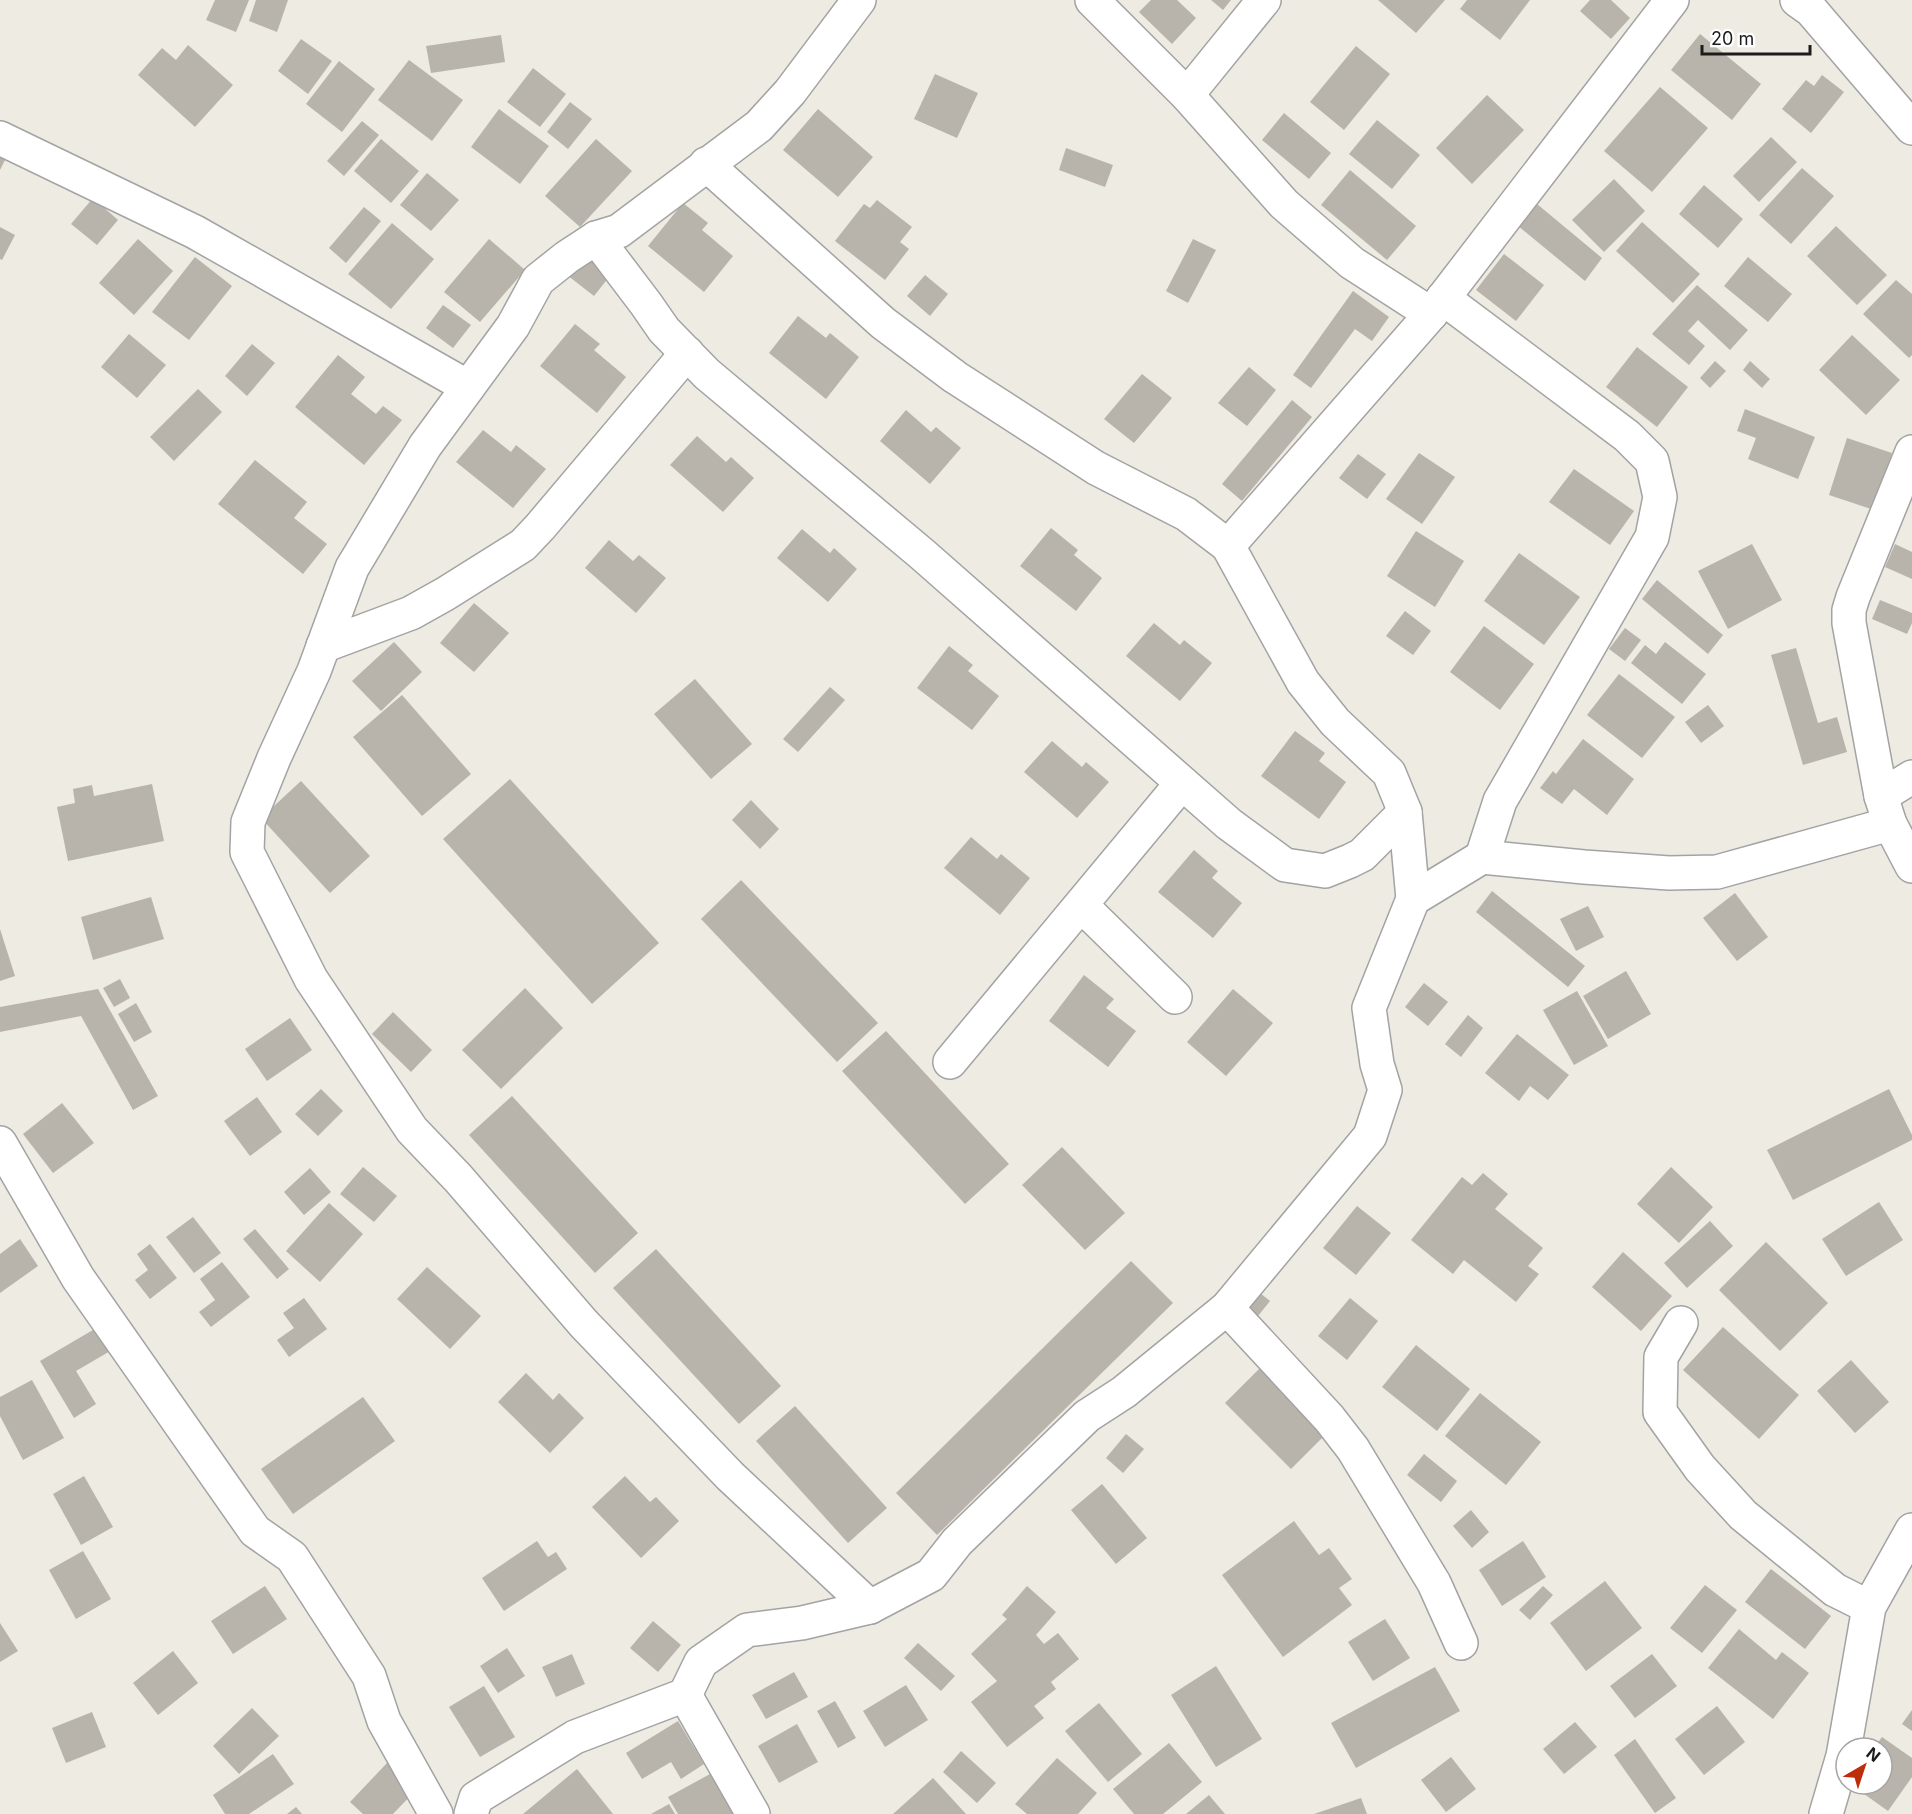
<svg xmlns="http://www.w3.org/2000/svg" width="1912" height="1814" viewBox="0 0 1912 1814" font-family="Inter,sans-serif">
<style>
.building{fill:#b9b4ab}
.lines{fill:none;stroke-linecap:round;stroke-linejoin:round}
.minor-casing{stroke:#a3a3a3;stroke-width:36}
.minor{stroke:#fff;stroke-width:33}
</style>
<rect width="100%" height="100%" fill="#edebe2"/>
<g class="building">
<polygon points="215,0 249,0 236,32 206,20"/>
<polygon points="256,0 288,0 277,32 249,21"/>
<polygon points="1151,0 1177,0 1196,18 1172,44 1139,12"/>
<polygon points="1211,0 1231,0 1223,10"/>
<polygon points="1378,0 1445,0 1416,33"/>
<polygon points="1467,0 1530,0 1500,40 1460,9"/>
<polygon points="1590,0 1611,0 1630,18 1611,39 1580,11"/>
<polygon points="1700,34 1761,84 1732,120 1671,70"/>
<polygon points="501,35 505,62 431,73 426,46"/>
<polygon points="301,39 332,61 308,94 278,71"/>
<polygon points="188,45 233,85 195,127 138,75 162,48 176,60"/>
<polygon points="1356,46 1390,74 1344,130 1310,102"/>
<polygon points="409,60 463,100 432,141 378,100"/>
<polygon points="339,61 375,89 342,132 306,104"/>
<polygon points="533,68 566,94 540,127 507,102"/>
<polygon points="935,74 978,93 957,138 914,119"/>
<polygon points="1822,75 1844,92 1811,133 1782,109 1806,80 1814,86"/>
<polygon points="1660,87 1708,128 1652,192 1604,151"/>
<polygon points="1487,95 1524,130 1472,184 1436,148"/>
<polygon points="570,102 592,119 568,149 547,132"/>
<polygon points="499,109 549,146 520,184 471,147"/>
<polygon points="818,109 873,157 838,197 783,150"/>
<polygon points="1284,113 1331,153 1309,179 1262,140"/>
<polygon points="1377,120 1420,155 1392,189 1349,154"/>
<polygon points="362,121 379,135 344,176 327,161"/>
<polygon points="1771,137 1797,162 1759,202 1733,176"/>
<polygon points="381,139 419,171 391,203 354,171"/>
<polygon points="596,139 632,171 580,227 545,196"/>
<polygon points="1066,148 1113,165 1105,187 1059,170"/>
<polygon points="0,153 7,156 0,170"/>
<polygon points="1802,168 1834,196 1791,244 1759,215"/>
<polygon points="1350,170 1416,226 1387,260 1321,205"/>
<polygon points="427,173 459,200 431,231 400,205"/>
<polygon points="1614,179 1645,211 1604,252 1572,220"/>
<polygon points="1704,185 1743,219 1718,248 1679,214"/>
<polygon points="93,198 118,220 97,245 71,224"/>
<polygon points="1531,199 1602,258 1585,281 1512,221"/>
<polygon points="877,200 912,227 900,242 909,249 885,280 835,241 864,204 870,208"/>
<polygon points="683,203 708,223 702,230 733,256 704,292 648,246"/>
<polygon points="364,207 381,221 346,263 329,248"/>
<polygon points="1642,222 1700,274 1673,303 1616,251"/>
<polygon points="392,223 434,259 391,309 348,274"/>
<polygon points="1836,226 1887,275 1857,305 1807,256"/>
<polygon points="0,227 15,235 2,260 0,259"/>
<polygon points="138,239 173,271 134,315 99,283"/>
<polygon points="489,239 525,270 480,322 444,292"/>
<polygon points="1193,239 1216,250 1188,303 1166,291"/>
<polygon points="587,250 613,272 594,296 567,275"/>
<polygon points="1504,254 1544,285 1516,321 1476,290"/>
<polygon points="195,257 232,286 189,340 152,312"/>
<polygon points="1748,257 1792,294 1768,322 1724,286"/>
<polygon points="925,275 948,294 930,316 907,296"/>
<polygon points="1896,280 1912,294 1912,355 1909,358 1863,314"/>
<polygon points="1697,285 1748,330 1730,350 1698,320 1688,331 1705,346 1689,365 1652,334"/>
<polygon points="1353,291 1389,317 1372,341 1355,329 1311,388 1293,375"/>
<polygon points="443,305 471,325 453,348 426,328"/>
<polygon points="798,316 826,338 830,333 859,357 826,399 769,353"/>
<polygon points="575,324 600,344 594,350 626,377 597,413 540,366"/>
<polygon points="129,334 166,365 137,398 101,367"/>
<polygon points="1852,335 1900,380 1866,415 1819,370"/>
<polygon points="252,344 275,363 247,396 225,376"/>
<polygon points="1637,347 1688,387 1657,427 1606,387"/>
<polygon points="338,355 365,377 351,394 376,414 383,406 402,420 364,465 295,407"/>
<polygon points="1715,361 1726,371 1710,388 1700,378"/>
<polygon points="1750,361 1770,379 1762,388 1743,370"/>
<polygon points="1249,367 1276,390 1247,426 1218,403"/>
<polygon points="1142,374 1172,398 1134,443 1104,419"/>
<polygon points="198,389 222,412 174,461 150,437"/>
<polygon points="1292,400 1312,417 1242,501 1222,484"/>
<polygon points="1745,409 1815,437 1798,479 1748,459 1756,438 1737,431"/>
<polygon points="906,410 931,432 936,427 961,448 930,484 880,441"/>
<polygon points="483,430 511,452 516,445 546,469 513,508 456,462"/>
<polygon points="697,436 726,462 731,457 754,478 723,512 670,465"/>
<polygon points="1847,438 1892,453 1874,510 1829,495"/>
<polygon points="1419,453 1455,477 1422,524 1386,499"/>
<polygon points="1358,454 1386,474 1367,499 1339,478"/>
<polygon points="255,460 307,502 294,518 327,544 303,574 218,504"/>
<polygon points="1574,469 1634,511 1610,545 1549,502"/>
<polygon points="1051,528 1078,550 1074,555 1102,578 1076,611 1020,566"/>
<polygon points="802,529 830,553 834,548 857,569 828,602 777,558"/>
<polygon points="1416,531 1464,561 1435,607 1387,576"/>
<polygon points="609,540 633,561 639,555 666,578 636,613 585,568"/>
<polygon points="1752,544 1782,600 1728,629 1698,571"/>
<polygon points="1895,544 1912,552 1912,579 1885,567"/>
<polygon points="1519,553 1580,597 1544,645 1484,601"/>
<polygon points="1657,580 1723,635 1708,654 1642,599"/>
<polygon points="1880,600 1912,613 1912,623 1907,634 1872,619"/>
<polygon points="474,603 509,633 474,672 440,643"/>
<polygon points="1405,611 1431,631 1413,655 1386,636"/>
<polygon points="1154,623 1180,645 1184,640 1212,663 1180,701 1126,656"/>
<polygon points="1484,626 1534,664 1500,710 1450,672"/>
<polygon points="1625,628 1641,640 1625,661 1609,649"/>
<polygon points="394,642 422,672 381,711 352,681"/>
<polygon points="1665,642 1706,674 1682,704 1631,663 1645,645 1656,654"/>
<polygon points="949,646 973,665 968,671 999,696 972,730 917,688"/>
<polygon points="1796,648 1818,723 1837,717 1847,752 1803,765 1771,655"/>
<polygon points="1619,674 1675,717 1642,758 1587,715"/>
<polygon points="695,679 752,744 711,779 654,714"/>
<polygon points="830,687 845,700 798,752 783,739"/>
<polygon points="402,695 471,774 422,816 353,737"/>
<polygon points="1708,705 1724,726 1701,743 1685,722"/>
<polygon points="1295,731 1325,753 1319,761 1346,782 1319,819 1261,776"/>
<polygon points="1583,739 1634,779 1607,815 1574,789 1562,804 1540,788 1553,771 1556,774"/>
<polygon points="1052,741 1082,767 1086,762 1109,782 1077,818 1024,772"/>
<polygon points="510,779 659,943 592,1004 443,839"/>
<polygon points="301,781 370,856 330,893 261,818"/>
<polygon points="152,784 164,841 68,861 57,807 75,803 73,789 92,785 94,796"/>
<polygon points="751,800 779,829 760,849 732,820"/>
<polygon points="971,837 997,859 1001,854 1030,878 1000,915 944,868"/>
<polygon points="1194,850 1218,871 1212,878 1242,903 1213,938 1158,892"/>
<polygon points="741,880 878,1023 837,1062 701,919"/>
<polygon points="1492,891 1585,966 1568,987 1476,912"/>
<polygon points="1735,893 1768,937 1737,961 1703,918"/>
<polygon points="151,897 164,939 93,960 81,917"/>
<polygon points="1588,906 1604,937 1576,951 1560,919"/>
<polygon points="0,929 15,976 0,981"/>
<polygon points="1626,971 1651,1014 1608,1039 1583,996"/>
<polygon points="1084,975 1114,999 1106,1008 1136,1031 1108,1067 1049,1021"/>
<polygon points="120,979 130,998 114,1007 103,988"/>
<polygon points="1424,983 1448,1002 1428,1026 1405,1007"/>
<polygon points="525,988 563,1028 501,1089 462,1050"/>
<polygon points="98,989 158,1096 133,1110 81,1016 0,1032 0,1007"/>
<polygon points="1233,989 1273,1023 1226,1076 1187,1042"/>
<polygon points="1577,991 1608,1046 1574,1065 1543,1010"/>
<polygon points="136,1003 152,1032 134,1042 118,1014"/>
<polygon points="393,1012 432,1050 411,1072 372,1034"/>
<polygon points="1468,1015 1483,1028 1461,1057 1445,1044"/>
<polygon points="290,1018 312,1050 267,1081 245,1049"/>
<polygon points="886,1031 1009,1164 965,1204 842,1071"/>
<polygon points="1517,1034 1569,1075 1548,1100 1530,1086 1519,1101 1485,1073"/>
<polygon points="321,1089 343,1111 318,1136 295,1114"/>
<polygon points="1889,1089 1912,1135 1912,1140 1793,1200 1767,1150"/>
<polygon points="512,1096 638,1233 595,1273 469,1135"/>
<polygon points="257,1097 282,1132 250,1156 224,1121"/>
<polygon points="62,1103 94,1143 53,1173 23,1134"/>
<polygon points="1062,1147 1125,1213 1085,1250 1022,1185"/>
<polygon points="363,1167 397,1196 374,1222 340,1194"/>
<polygon points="1671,1167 1713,1207 1679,1243 1637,1204"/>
<polygon points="310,1168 331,1192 304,1215 284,1192"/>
<polygon points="1483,1173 1508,1194 1495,1209 1543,1248 1528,1266 1539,1274 1516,1302 1464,1260 1453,1274 1411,1240 1462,1177 1472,1185"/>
<polygon points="1879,1202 1903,1240 1846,1276 1822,1239"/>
<polygon points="329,1203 363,1234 320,1282 286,1251"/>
<polygon points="1357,1206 1391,1233 1356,1275 1323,1248"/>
<polygon points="193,1217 221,1253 194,1273 166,1237"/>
<polygon points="1710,1221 1733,1246 1687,1288 1664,1263"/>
<polygon points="255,1229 289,1269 277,1279 243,1239"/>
<polygon points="20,1239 38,1266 0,1293 0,1254"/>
<polygon points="1766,1242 1828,1303 1780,1351 1719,1290"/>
<polygon points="150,1244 177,1278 150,1299 135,1280 148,1270 137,1254"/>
<polygon points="656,1249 781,1386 739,1424 613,1288"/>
<polygon points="1623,1252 1672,1296 1641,1331 1592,1287"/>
<polygon points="1131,1261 1173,1303 937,1535 896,1493"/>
<polygon points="222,1262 250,1297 211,1327 199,1312 215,1300 200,1279"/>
<polygon points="427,1267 481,1316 450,1349 397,1299"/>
<polygon points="1255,1289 1270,1301 1250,1326 1235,1314"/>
<polygon points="304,1298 327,1329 289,1357 277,1340 294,1328 283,1313"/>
<polygon points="1350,1298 1378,1321 1347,1360 1318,1336"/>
<polygon points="98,1327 112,1350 76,1371 96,1404 74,1418 40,1361"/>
<polygon points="1723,1327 1799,1395 1759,1439 1683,1370"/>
<polygon points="1416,1345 1470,1389 1437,1431 1382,1387"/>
<polygon points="1851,1360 1889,1402 1855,1433 1817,1391"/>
<polygon points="1261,1367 1328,1432 1291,1469 1225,1403"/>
<polygon points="526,1373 553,1400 559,1393 584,1418 550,1453 498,1402"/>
<polygon points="32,1380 64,1438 23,1460 0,1416 0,1397"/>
<polygon points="1480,1393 1541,1442 1506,1485 1445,1436"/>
<polygon points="363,1397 395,1441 293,1514 261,1469"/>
<polygon points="795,1406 887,1508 848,1543 756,1441"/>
<polygon points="1126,1434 1144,1449 1123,1473 1106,1458"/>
<polygon points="1424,1454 1457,1481 1441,1502 1407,1475"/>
<polygon points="84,1476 113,1527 81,1545 53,1494"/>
<polygon points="625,1476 650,1502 656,1497 679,1521 641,1558 592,1507"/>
<polygon points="1102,1484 1147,1538 1116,1564 1071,1510"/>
<polygon points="1471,1510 1489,1532 1472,1548 1453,1526"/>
<polygon points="1294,1521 1319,1555 1329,1548 1352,1579 1339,1588 1352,1605 1283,1657 1222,1575"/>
<polygon points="537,1541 548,1557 556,1552 567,1569 504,1611 482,1578"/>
<polygon points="1523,1541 1546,1577 1502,1606 1479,1570"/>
<polygon points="83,1551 111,1599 76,1619 49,1570"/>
<polygon points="1771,1569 1831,1616 1805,1649 1745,1602"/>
<polygon points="1605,1581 1642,1628 1586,1671 1550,1623"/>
<polygon points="1705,1585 1737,1610 1702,1653 1670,1628"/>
<polygon points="265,1586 287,1619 233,1654 211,1621"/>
<polygon points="1027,1586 1056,1612 1036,1635 1044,1644 1058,1633 1079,1659 1051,1682 1056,1689 1034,1706 1044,1718 1007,1747 971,1702 997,1681 971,1654 1007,1619 1002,1615"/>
<polygon points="1543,1586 1553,1595 1530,1620 1519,1610"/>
<polygon points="1385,1619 1410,1658 1373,1681 1348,1642"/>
<polygon points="653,1621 681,1645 658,1672 630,1648"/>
<polygon points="0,1623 18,1651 0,1662"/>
<polygon points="1739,1629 1776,1660 1782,1652 1809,1673 1773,1719 1708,1668"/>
<polygon points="918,1643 955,1676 941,1691 904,1658"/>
<polygon points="507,1648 525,1676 498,1693 480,1666"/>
<polygon points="173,1651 198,1683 158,1715 133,1683"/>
<polygon points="572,1654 585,1684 556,1697 542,1667"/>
<polygon points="1652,1654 1677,1686 1635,1718 1610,1686"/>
<polygon points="1216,1666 1262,1739 1216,1767 1171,1695"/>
<polygon points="1435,1667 1460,1711 1356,1768 1331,1723"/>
<polygon points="794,1672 808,1697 766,1719 752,1695"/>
<polygon points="906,1685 928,1720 885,1747 863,1711"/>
<polygon points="484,1686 515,1737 480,1757 449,1707"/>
<polygon points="835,1701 856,1738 838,1748 817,1711"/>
<polygon points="1099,1703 1142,1754 1108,1782 1065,1731"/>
<polygon points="1717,1706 1745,1742 1704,1775 1675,1739"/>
<polygon points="252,1708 279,1736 239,1774 213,1746"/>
<polygon points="1912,1710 1912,1731 1902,1724"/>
<polygon points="92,1712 106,1747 66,1763 52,1728"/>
<polygon points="678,1721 704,1764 681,1779 671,1762 642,1779 626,1753"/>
<polygon points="1575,1722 1597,1747 1564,1774 1543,1749"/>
<polygon points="797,1724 818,1762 779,1783 758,1746"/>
<polygon points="1882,1737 1912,1758 1912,1777 1888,1811 1850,1784 1882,1784 1882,1748 1874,1748"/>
<polygon points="1635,1739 1676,1798 1655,1813 1614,1755"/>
<polygon points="1169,1743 1202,1782 1163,1814 1134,1814 1113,1789"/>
<polygon points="961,1751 996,1783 977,1803 943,1772"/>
<polygon points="273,1754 294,1784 249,1814 225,1814 213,1795"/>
<polygon points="1451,1757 1476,1789 1446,1812 1421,1780"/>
<polygon points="1057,1758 1097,1793 1078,1814 1027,1814 1015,1804"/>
<polygon points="387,1763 415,1791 393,1814 363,1814 350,1802"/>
<polygon points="577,1769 613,1814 523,1814"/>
<polygon points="710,1774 734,1814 678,1814 668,1797"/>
<polygon points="933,1778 966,1814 893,1814"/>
<polygon points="1209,1795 1225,1814 1186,1814"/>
<polygon points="1361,1798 1367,1814 1314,1814"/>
<polygon points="669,1804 675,1814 651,1814"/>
<polygon points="296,1807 302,1814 287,1814"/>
</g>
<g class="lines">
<g class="minor-casing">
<g id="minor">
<polyline points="859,0 790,92 759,126 619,231 596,238 567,257 538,280 513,326 425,446 352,568 314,671 274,758 248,822 247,852 311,979 412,1130 458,1178 584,1324 730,1476 870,1607"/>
<polyline points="1092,0 1187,95 1284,204 1352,263 1431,314"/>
<polyline points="1797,0 1811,10 1912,128"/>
<polyline points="1187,95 1264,0"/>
<polyline points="0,138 195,232 468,387"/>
<polyline points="596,238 646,304 664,330 707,374 922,554 1229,824 1285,865 1325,871 1350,861 1362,855 1405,812"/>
<polyline points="1912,452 1853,597 1849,610 1849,623 1881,796 1890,824 1912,866"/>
<polyline points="1228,546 1431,314 1672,0"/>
<polyline points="323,646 411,613 445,594 523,545 540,527 687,353"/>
<polyline points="1881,796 1912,777"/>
<polyline points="1482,857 1584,867 1669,873 1717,872 1890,824"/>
<polyline points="1413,899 1482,857 1500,801 1652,537 1660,497 1652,461 1627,436 1443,298"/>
<polyline points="1081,905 1175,997"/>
<polyline points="950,1062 1182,783"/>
<polyline points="0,1143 78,1278 255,1531 292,1557 369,1676 384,1721 436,1814"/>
<polyline points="1227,1308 1329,1418 1353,1449 1434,1583 1461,1643"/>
<polyline points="1681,1323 1661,1357 1660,1412 1700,1468 1743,1515 1835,1590 1869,1607"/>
<polyline points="685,1695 753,1814"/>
<polyline points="471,1814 476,1798 575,1737 685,1695 701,1662 747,1630 802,1623 870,1607 931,1575 957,1542 1087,1416 1124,1392 1227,1308 1370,1136 1385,1090 1377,1064 1369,1008 1413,899 1405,812 1389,773 1335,722 1303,682 1228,546 1186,514 1096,468 955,377 883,323 706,164"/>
<polyline points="1826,1814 1843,1756 1869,1607 1912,1530"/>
</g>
</g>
<use href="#minor" class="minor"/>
</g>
<g transform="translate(1864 1766) rotate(39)"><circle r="28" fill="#ffffff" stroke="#a4a4a4" stroke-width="1.5"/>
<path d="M0-4.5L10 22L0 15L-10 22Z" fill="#be2d0a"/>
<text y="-9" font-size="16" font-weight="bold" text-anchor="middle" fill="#1c1c1c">N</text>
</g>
<path d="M1702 45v9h108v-9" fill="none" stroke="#1c1c1c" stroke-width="3"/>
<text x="1711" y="45" font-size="18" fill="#1c1c1c" stroke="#ffffff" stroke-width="4.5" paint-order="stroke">20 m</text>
</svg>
